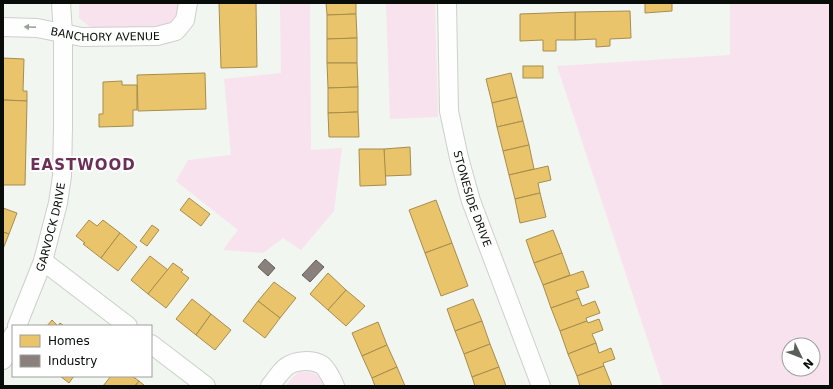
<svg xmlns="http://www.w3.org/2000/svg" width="833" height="389" viewBox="0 0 833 389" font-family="'DejaVu Sans',sans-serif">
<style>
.green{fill:#f8e2ed;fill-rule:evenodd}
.homes{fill:#e9c46a;stroke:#a68d4d}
.industry{fill:#8a817c;stroke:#635e5a}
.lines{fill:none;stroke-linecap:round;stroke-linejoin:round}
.minor-casing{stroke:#ccd0cb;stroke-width:20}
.minor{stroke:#fdfefd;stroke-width:18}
.oneway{fill:#9b9e9b}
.labels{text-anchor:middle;stroke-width:4;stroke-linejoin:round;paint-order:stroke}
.street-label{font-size:11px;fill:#090d09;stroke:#fff}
.district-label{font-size:15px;font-weight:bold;letter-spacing:1px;fill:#6c2f56;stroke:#fff}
</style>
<rect width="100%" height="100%" fill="#f1f6f0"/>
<g class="green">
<polygon points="79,3 180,3 180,13 170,24 151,28 90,27 79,18"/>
<polygon points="280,3 310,3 311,150 342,148 334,211 301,250 283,238 263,253 223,250 238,230 176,181 188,160 231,155 224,79 281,73"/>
<polygon points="386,3 435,3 438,117 390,119"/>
<path d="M730,3H830V386H663L557,66L730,55ZM789,345H813V369H789Z"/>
<path d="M299,372C314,371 318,374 327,386H286L293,377Z"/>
</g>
<g class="homes">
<polygon points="219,3 256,3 257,67 221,68"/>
<polygon points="326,3 356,3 356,14 327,15"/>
<polygon points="645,3 672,3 672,11 645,13"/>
<polygon points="630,11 631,38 610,39 610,46 596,47 596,39 575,40 575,12"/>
<polygon points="575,12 575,40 556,40 556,51 543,51 543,40 520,41 520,14"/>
<polygon points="356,14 357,38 327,39 327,15"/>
<polygon points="357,38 357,63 327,63 327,39"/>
<polygon points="3,58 24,59 23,91 27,91 27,101 3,100"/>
<polygon points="327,63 357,63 358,87 328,88"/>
<rect x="523" y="66" width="20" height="12"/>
<polygon points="205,73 206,109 138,111 137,75"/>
<polygon points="511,73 517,97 492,103 486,79"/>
<polygon points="122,81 122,85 137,85 137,110 133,110 133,126 99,127 99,114 103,114 103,82"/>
<polygon points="358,87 358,112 328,113 328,88"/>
<polygon points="517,97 523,121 497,127 492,103"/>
<polygon points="3,100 27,101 25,185 3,185"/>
<polygon points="358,112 359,137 329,137 328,113"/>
<polygon points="523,121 529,145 503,151 497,127"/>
<polygon points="529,145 534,169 509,175 503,151"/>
<polygon points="410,147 411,175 385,176 384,149"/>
<polygon points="359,149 384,149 386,185 360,186"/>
<polygon points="548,166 551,180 538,183 540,193 515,199 509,175"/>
<polygon points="540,193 546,217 520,223 515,199"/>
<polygon points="189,198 210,214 201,226 180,210"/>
<polygon points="436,200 452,243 425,253 409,210"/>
<polygon points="3,208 17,213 9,234 3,232"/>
<polygon points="89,220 97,226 103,220 120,233 101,258 83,244 85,243 76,236"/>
<polygon points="152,225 159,230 147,246 140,241"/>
<polygon points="553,230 562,253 534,263 526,240"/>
<polygon points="3,232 9,234 3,249"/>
<polygon points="120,233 137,247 118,271 101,258"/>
<polygon points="452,243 468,286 441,296 425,253"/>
<polygon points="562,253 570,275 543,285 534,263"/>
<polygon points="150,256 168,270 148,294 131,280"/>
<polygon points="173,263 183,270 181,272 189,278 166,308 148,294"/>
<polygon points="583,271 589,287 576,291 579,298 551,308 543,285"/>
<polygon points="328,273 346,290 328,310 310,294"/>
<polygon points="274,282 296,298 280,318 258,301"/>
<polygon points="346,290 365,306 346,326 328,310"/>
<polygon points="579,298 582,306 595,301 600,313 586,318 587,321 560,331 551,308"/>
<polygon points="192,299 211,314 196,335 176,319"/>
<polygon points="473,299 482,321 455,331 447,309"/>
<polygon points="258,301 280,318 265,338 243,321"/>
<polygon points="211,314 231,330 215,350 196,335"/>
<polygon points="599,319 603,330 592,334 596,343 568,354 560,331 587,321 588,323"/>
<polygon points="52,320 58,326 60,323 64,326 47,326"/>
<polygon points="482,321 490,344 464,354 455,331"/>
<polygon points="378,322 387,345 362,356 352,333"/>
<polygon points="596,343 599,353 611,348 615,359 603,363 604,366 577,376 568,354"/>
<polygon points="490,344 499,367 472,377 464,354"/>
<polygon points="387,345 397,367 372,378 362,356"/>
<polygon points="604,366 612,386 580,386 577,376"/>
<polygon points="397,367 405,386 375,386 372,378"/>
<polygon points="499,367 506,386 475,386 472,377"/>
<polygon points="60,376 74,376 69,383"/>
<polygon points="111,376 132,376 139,381 135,386 103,386"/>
<polygon points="139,381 145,386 135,386"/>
</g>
<g class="industry">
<polygon points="265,259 275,268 268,276 258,267"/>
<polygon points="316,260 324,267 310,282 302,275"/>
</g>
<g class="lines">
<g class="minor-casing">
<g id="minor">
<path id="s1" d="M447,3L449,111L459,158L471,201L541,386"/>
<path id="s2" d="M3,27L37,28L82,37L157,36L176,31L185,20L188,3"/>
<polyline points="43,261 128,326"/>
<path id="s3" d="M17,326L43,261L58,203L62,176L63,127V33L61,3"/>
<polyline points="151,344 206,386"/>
<polyline points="3,360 13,335"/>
<path d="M270,386C275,380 280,372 286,367C295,360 312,359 322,365C328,370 332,379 335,386"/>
</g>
</g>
<use href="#minor" class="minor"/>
</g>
<defs><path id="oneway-solid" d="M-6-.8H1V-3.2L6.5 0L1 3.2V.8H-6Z"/></defs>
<use class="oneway" href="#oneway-solid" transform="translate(30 27) rotate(-178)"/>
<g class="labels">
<g class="street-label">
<text dy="4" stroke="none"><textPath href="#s2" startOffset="103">BANCHORY AVENUE</textPath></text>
<text dy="4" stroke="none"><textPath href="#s1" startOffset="199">STONESIDE DRIVE</textPath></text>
<text dy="4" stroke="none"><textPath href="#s3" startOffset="105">GARVOCK DRIVE</textPath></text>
</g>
<g class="district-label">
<text x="83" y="170">EASTWOOD</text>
</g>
</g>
<rect width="833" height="389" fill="none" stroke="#090d09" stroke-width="8"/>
<rect x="12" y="325" width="140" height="52" fill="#ffffff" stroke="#9d9e9d"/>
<rect x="20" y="335" width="20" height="12" fill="#e9c46a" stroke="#9d9e9d"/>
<text x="48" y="345" font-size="12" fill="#090d09">Homes</text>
<rect x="20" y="355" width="20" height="12" fill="#8a817c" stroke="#9d9e9d"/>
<text x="48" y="365" font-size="12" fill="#090d09">Industry</text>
<g transform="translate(801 357) rotate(133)"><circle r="19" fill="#ffffff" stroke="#9d9e9d"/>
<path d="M0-3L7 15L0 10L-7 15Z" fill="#5a5f5a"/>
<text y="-6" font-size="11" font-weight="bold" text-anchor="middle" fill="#090d09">N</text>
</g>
</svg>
